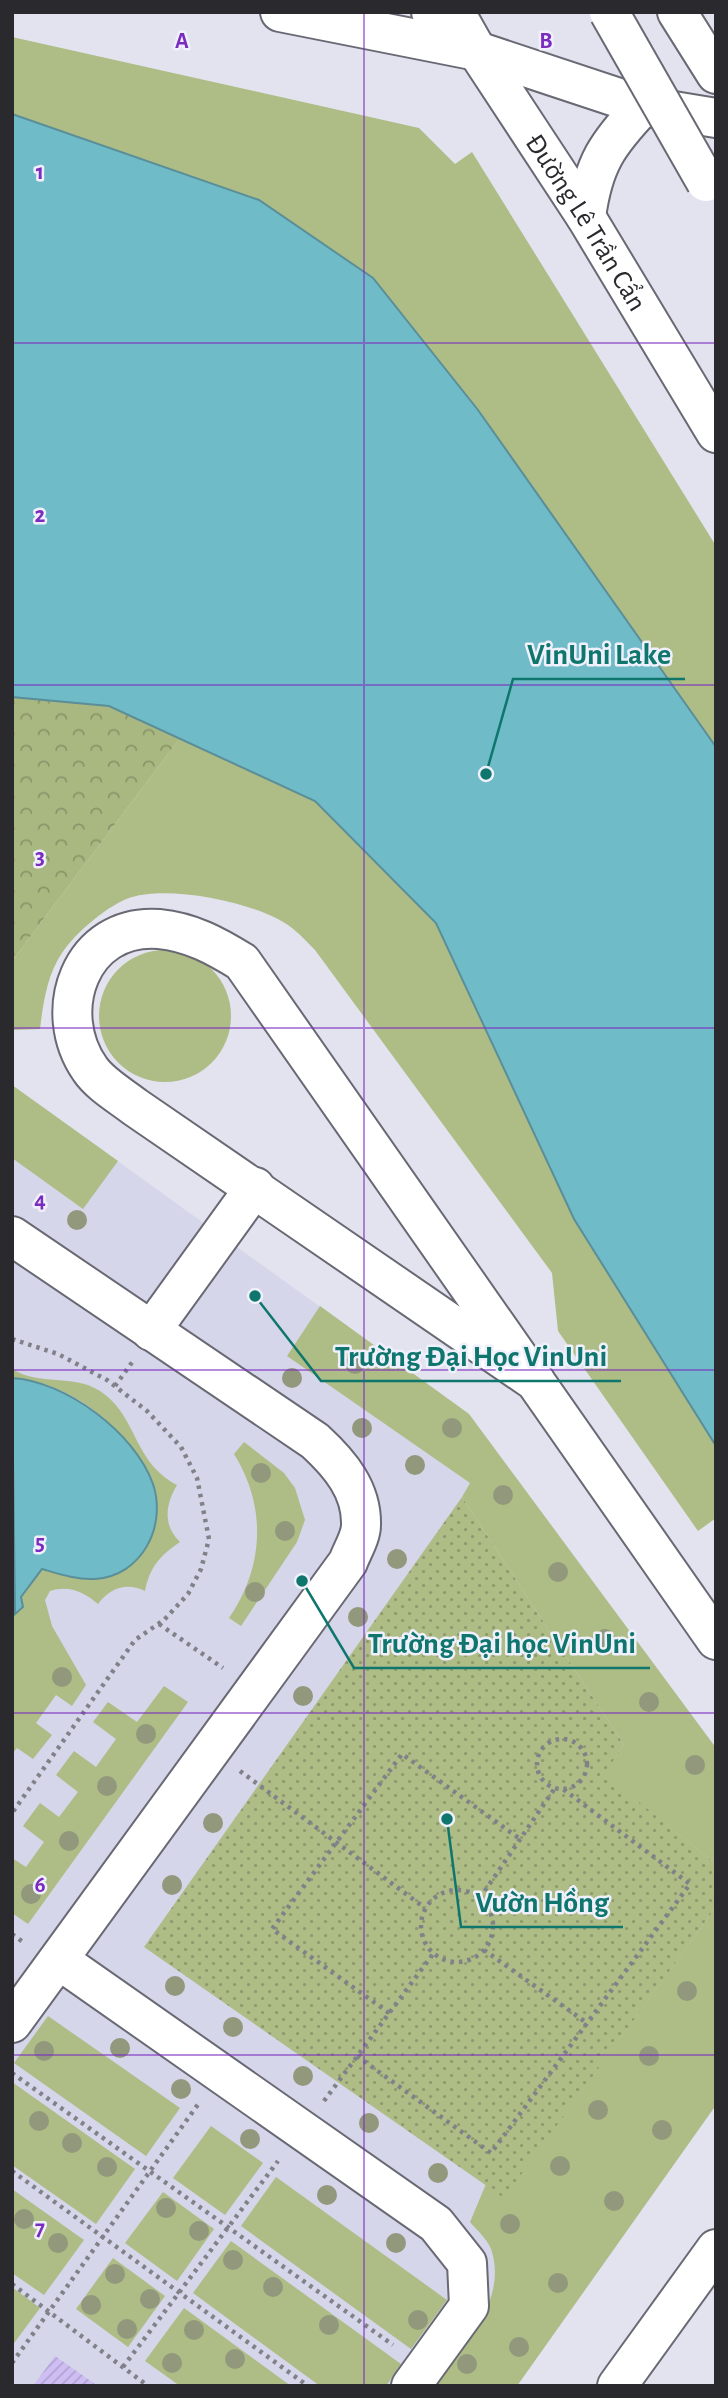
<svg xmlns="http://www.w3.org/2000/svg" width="728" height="2398" viewBox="0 0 728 2398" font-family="'Alegreya Sans',sans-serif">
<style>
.built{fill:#d5d6e9}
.grass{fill:#aebc85}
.forest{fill:url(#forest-crowns)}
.garden{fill:url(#garden-dots)}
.water{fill:#6fbbc7;stroke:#5a8f99;stroke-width:2}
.building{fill:url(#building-hatch)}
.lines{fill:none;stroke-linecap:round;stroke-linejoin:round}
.minor-casing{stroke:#696974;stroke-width:42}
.major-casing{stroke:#696974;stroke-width:42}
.highway-casing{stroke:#696974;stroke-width:42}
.path{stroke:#818189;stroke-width:4.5;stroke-dasharray:3.5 5;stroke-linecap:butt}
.minor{stroke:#fff;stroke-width:38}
.major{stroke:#fff;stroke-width:38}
.highway{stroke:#fff;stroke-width:38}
.highway-bridge-casing{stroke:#696974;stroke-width:42;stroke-linecap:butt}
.highway-bridge{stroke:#fff;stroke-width:38}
.tree{fill:#91987c}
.grid{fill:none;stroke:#7b2cbf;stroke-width:2;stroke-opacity:0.55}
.labels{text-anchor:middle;stroke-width:5;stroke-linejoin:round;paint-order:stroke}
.street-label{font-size:28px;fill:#29292e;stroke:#eff0fc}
.grid-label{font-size:23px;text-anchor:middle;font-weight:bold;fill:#7b2cbf;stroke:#eff0fc;stroke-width:5;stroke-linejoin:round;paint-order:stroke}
.leader{fill:none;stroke:#0f766e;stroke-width:2.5}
.callout-dot{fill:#0f766e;stroke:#eff0fc;stroke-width:2.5}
.callout-label{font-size:30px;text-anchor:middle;font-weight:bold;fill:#0f766e;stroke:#eff0fc;stroke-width:5;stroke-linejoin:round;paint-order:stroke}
</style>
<defs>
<pattern id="forest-crowns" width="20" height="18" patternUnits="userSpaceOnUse" patternTransform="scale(1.75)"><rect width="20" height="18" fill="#a9b780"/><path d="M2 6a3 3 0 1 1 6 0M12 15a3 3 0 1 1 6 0" fill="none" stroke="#8a9569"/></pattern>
<pattern id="garden-dots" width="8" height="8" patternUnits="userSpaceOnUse" patternTransform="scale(1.75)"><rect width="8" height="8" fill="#aebc85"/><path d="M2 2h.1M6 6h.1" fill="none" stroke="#8e996d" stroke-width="1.8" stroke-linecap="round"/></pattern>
<pattern id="building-hatch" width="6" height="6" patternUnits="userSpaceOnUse" patternTransform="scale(1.75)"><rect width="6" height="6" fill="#cebef4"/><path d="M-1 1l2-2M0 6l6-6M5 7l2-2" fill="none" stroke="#b1a3d2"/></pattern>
</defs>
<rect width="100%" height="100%" fill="#e2e3ef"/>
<polygon class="built" points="12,1085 469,1414 716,1748 716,2105 517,2386 12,2386"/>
<g class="grass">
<polygon points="12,37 419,128 455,164 472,152 716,546 716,747 478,410 259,200 12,114"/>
<path d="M180,738L315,801L436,923L574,1219L716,1446V1518L698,1531L558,1331L552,1273L315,950C308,943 300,934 292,928C260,903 172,885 132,897C109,904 75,933 62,953C47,975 43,1004 40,1029L12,1030V961Z"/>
<circle cx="165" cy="1016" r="66"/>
<polygon points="12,1085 118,1161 83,1209 12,1158"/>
<polygon points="320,1306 469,1414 716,1748 716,1864 603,1774 624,1745 462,1497 470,1483 287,1356"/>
<path d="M12,1369C39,1386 74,1374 100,1391C138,1416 132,1461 177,1485C165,1505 163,1526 180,1542C160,1556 150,1566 145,1591C126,1582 110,1588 98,1604C84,1592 69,1585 50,1591L45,1600L52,1626L86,1685L72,1706L56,1695L36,1723L52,1735L33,1759L17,1748L12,1754V1612L20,1611L23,1607L21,1598L42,1569L76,1578L157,1521C157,1450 82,1382 12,1378Z"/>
<path d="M244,1442L284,1473L295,1488L305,1520L297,1542L241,1626L229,1618C264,1567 267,1507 234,1454Z"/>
<polygon points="164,1686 188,1702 28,1924 12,1913 12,1858 26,1867 44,1842 23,1826 40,1803 59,1817 78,1792 56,1775 74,1751 96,1767 116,1739 93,1722 108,1702 137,1722"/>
<path d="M716,1907V2105L517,2386H434C461,2348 507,2303 492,2252C490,2242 477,2230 470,2222L486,2184L504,2197Z"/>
<polygon points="48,2016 180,2108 146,2156 14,2063"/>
<polygon points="12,2082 135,2169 96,2224 12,2165"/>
<polygon points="211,2126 263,2163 225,2215 173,2178"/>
<polygon points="276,2177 447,2300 411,2349 241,2226"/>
<polygon points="12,2189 84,2240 44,2295 12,2273"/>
<polygon points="163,2192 214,2229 177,2281 125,2243"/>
<polygon points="231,2241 401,2364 386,2386 320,2386 193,2293"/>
<polygon points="113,2258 165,2296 128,2347 76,2309"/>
<polygon points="12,2287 40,2308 12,2346"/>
<polygon points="184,2308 291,2386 180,2386 145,2361"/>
</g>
<polygon class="forest" points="12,697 109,706 180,738 12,961"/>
<polygon class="garden" points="462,1497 624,1745 604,1774 716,1864 716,1907 504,2198 144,1947"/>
<g class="water">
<polygon points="12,114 259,200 373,278 478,410 716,747 716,1446 574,1219 436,923 315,801 109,706 12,697"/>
<path d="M12,1378C66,1381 135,1433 153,1484C167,1526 142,1576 95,1579C77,1580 59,1574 42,1569L21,1597L23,1607L15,1614Z"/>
</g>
<polygon class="building" points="55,2356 98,2386 33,2386"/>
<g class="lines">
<g class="minor-casing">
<g id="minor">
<polyline points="280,12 477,51"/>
<polyline points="431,12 475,50"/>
<path d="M12,1236L315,1441C340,1464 362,1490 361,1525C361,1537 352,1551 348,1562L12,2023"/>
<polyline points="151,1331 255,1187"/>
<path d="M536,1382L135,1107C121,1096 100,1084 90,1069C50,1012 80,923 159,929C191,932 216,946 242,962L716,1640"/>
<polyline points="59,1960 436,2224 467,2263 469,2306 411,2386"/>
</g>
</g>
<g class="major-casing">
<g id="major">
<path id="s1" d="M455,12L477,51L586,217L716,433"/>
<polyline points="477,51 643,106 716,118"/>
<path d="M586,217C593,164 607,144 643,106"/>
<polyline points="617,2386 716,2249"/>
</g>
</g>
<g class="highway-casing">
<polyline id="highway" points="677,12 716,74"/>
</g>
<g class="path">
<polyline points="12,1339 58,1354 107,1380 147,1411 181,1447 197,1478 209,1539 201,1569 188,1594 164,1620 135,1640 12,1813"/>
<polyline points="115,1386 133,1361"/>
<polyline points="159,1624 223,1668"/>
<circle cx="562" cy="1764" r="25"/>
<polyline points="240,1771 425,1908"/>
<circle cx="457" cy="1926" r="36"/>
<polyline points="480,1898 555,1788"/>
<polyline points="12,1934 23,1942"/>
<polyline points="484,1950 587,2023"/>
<polyline points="389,2013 272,1929 402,1754 520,1839"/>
<polyline points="357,2056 491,2153 690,1884 563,1789"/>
<polyline points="12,2073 393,2345"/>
<polyline points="324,2101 433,1954"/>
<polyline points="12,2171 308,2386"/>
<polyline points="12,2284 148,2386"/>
<polyline points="12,2363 199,2103"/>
<polyline points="123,2367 278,2161"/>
</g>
<use href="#minor" class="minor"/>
<use href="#major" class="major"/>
<use href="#highway" class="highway"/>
<g class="highway-bridge-casing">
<polyline id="highway-bridge" points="609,12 706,182"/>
</g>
<use href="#highway-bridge" class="highway-bridge"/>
</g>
<g class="tree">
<circle cx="77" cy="1220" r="10"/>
<circle cx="355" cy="1364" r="10"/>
<circle cx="292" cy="1378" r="10"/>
<circle cx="362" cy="1428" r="10"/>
<circle cx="452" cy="1428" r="10"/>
<circle cx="415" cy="1465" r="10"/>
<circle cx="261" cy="1473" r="10"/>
<circle cx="503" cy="1495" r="10"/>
<circle cx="285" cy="1531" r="10"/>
<circle cx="397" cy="1559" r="10"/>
<circle cx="558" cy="1572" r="10"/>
<circle cx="255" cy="1592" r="10"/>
<circle cx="358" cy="1617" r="10"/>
<circle cx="605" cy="1639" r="10"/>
<circle cx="62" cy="1677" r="10"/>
<circle cx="303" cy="1696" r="10"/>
<circle cx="649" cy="1702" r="10"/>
<circle cx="146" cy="1734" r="10"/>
<circle cx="695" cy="1765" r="10"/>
<circle cx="107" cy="1786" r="10"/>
<circle cx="213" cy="1823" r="10"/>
<circle cx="69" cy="1841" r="10"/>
<circle cx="172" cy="1885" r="10"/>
<circle cx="31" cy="1894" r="10"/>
<circle cx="175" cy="1986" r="10"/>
<circle cx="687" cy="1991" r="10"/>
<circle cx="233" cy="2027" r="10"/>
<circle cx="120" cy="2048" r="10"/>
<circle cx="44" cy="2051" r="10"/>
<circle cx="649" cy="2056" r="10"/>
<circle cx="303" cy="2076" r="10"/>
<circle cx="181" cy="2089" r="10"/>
<circle cx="598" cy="2110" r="10"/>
<circle cx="39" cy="2121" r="10"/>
<circle cx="369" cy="2123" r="10"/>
<circle cx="662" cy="2130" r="10"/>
<circle cx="250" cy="2139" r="10"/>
<circle cx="72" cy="2143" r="10"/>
<circle cx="560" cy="2166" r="10"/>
<circle cx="107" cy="2167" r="10"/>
<circle cx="438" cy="2173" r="10"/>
<circle cx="327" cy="2195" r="10"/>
<circle cx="614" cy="2201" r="10"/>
<circle cx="166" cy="2208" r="10"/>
<circle cx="24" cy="2219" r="10"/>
<circle cx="510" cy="2224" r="10"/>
<circle cx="199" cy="2231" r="10"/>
<circle cx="58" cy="2243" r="10"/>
<circle cx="396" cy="2243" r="10"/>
<circle cx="233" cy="2260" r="10"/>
<circle cx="115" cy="2274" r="10"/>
<circle cx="558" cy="2283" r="10"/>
<circle cx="273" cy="2287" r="10"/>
<circle cx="150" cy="2299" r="10"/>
<circle cx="91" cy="2305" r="10"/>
<circle cx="418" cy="2320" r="10"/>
<circle cx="329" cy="2325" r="10"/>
<circle cx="127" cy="2329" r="10"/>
<circle cx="194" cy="2330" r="10"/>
<circle cx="519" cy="2347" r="10"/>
<circle cx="235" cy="2359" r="10"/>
<circle cx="172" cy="2363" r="10"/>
<circle cx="467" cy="2364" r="10"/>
</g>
<path class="grid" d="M364,12V2386M12,343H716M12,685H716M12,1028H716M12,1370H716M12,1713H716M12,2055H716"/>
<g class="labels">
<g class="street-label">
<text dy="10" stroke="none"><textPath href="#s1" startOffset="248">Đường Lê Trần Cẩn</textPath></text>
</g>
</g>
<g class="grid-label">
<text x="182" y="48">A</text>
<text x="546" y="48">B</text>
<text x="40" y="179">1</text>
<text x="40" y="522">2</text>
<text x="40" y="864">3</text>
<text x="40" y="1207">4</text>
<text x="40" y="1550">5</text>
<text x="40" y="1892">6</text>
<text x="40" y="2235">7</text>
</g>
<path class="leader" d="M486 774L513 679H685M255 1296L321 1381H621M302 1581L354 1668H650M447 1819L461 1927H623"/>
<g class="callout-dot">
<circle cx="486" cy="774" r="7"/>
<circle cx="255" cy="1296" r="7"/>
<circle cx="302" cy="1581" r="7"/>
<circle cx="447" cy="1819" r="7"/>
</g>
<g class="callout-label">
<text x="599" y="664">VinUni Lake</text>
<text x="471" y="1366">Trường Đại Học VinUni</text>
<text x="502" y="1653">Trường Đại học VinUni</text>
<text x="542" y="1912">Vườn Hồng</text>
</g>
<rect width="728" height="2398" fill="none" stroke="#29292e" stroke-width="28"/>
</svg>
